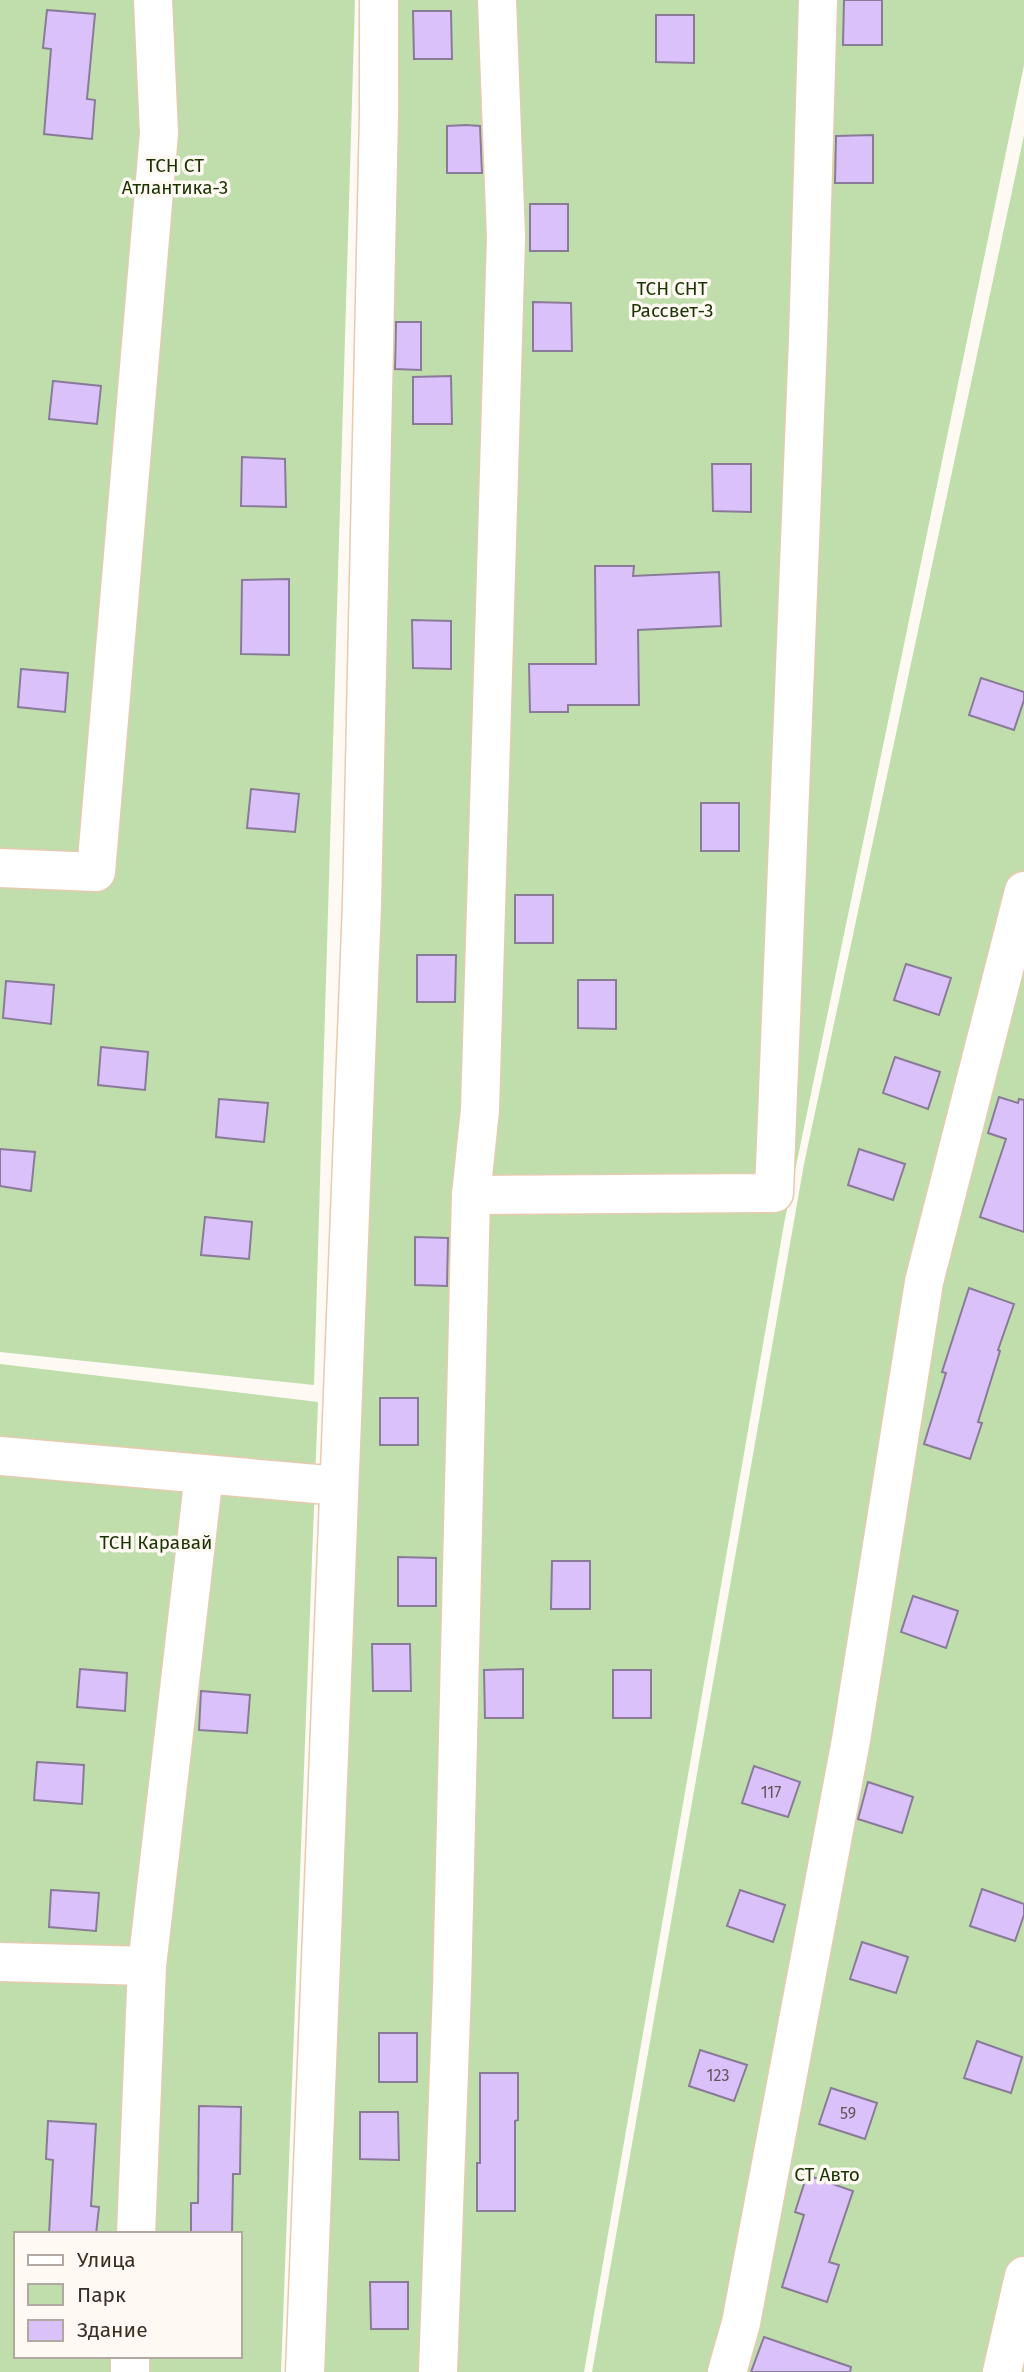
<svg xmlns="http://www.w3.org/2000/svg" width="1024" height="2372" viewBox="0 0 1024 2372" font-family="'Fira Sans',sans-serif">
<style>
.green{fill:#bfdeac;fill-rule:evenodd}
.building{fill:#dbc1f9;stroke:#897b98;stroke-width:2}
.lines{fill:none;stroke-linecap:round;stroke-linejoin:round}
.minor-casing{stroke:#e6cbb0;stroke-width:41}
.minor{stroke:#fff;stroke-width:38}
.labels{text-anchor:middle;stroke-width:7;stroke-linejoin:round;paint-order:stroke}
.number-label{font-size:16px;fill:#625459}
.park-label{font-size:19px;fill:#1a3403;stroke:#fff9f4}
</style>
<rect width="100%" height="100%" fill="#fff9f4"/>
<g class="green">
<polygon points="0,0 355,0 314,1385 0,1352"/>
<polygon points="384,0 1024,0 1024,65 784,1224 584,2372 297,2372"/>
<polygon points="1024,135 1024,2372 592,2372 804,1164"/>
<path d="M0,1364L318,1402L281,2372H0ZM16,2234H240V2356H16Z"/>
</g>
<g class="building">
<polygon points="844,0 882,0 882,45 843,45"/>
<polygon points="47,10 95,14 87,99 95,100 92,139 44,134 51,49 43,48"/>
<polygon points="413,11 451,11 452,59 414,59"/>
<polygon points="656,15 694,15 694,63 656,62"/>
<polygon points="466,125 480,126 482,173 447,173 447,126"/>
<polygon points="873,135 873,183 835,183 836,136"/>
<rect x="530" y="204" width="38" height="47"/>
<polygon points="533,302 571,303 572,351 533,351"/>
<polygon points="396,322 421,322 421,370 395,369"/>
<polygon points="451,376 452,424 413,424 413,377"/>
<polygon points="53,381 101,386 97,424 49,419"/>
<polygon points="242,457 285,459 286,507 241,506"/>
<polygon points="712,464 751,464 751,512 713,511"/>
<polygon points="595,566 634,566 633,576 719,572 721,626 638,630 639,705 568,705 568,712 530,712 529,664 596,664"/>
<polygon points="289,579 289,655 241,654 242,580"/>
<polygon points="412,620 451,621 451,669 413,668"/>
<polygon points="21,669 68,673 65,712 18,707"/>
<polygon points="981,678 1024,692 1024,700 1014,730 969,715"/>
<polygon points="251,789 299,794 295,832 247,828"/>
<rect x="701" y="803" width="38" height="48"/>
<rect x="515" y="895" width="38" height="48"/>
<polygon points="417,955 456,955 455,1002 417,1002"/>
<polygon points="906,964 951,978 939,1015 894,1000"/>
<polygon points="578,980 616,980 616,1029 578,1028"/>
<polygon points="6,981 54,985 51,1024 3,1018"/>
<polygon points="101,1047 148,1052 145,1090 98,1085"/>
<polygon points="895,1057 940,1072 928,1109 883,1093"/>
<polygon points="999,1097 1018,1103 1019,1099 1024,1100 1024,1232 980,1217 1006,1139 988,1133"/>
<polygon points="219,1099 268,1103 264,1142 216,1137"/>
<polygon points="0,1149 35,1152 31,1191 0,1186"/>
<polygon points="859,1149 905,1164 893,1200 848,1185"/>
<polygon points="205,1217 252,1222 249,1259 201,1255"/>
<polygon points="415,1237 448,1238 447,1286 415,1285"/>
<polygon points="969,1288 1014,1304 998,1350 1000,1351 978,1422 982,1423 970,1459 924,1444 946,1373 942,1372"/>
<rect x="380" y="1398" width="38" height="47"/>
<polygon points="398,1557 436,1558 436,1606 398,1606"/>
<polygon points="552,1561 590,1561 590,1609 551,1609"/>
<polygon points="913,1596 958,1611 946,1648 901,1632"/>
<polygon points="372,1644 410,1644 411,1691 373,1691"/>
<polygon points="80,1669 127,1673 125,1711 77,1707"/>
<polygon points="523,1669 523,1718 485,1718 484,1670"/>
<rect x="613" y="1670" width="38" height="48"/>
<polygon points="201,1691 250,1695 247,1733 199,1730"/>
<polygon points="37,1762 84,1765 82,1804 34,1800"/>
<polygon points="754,1766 800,1782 788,1817 742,1803"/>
<polygon points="868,1782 913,1797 902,1833 858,1819"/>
<polygon points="982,1889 1024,1904 1024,1915 1015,1941 970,1926"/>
<polygon points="51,1890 99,1893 96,1931 49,1927"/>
<polygon points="740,1890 785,1905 773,1942 727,1926"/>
<polygon points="862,1942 908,1957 896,1993 850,1979"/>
<rect x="379" y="2033" width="38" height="49"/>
<polygon points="977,2041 1022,2057 1011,2093 964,2078"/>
<polygon points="700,2050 747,2065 734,2101 689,2086"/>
<polygon points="480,2073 518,2073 518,2120 515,2121 515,2211 477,2211 477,2163 480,2163"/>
<polygon points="831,2088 877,2103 865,2139 819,2124"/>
<polygon points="199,2106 241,2107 240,2174 233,2174 232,2234 191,2234 191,2203 198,2203"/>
<polygon points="360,2112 398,2112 399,2160 360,2159"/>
<polygon points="48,2121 96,2124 91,2206 99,2207 96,2234 49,2234 53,2160 46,2159"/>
<polygon points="807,2175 853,2191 829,2262 839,2265 827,2302 782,2287 804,2215 795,2212"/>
<polygon points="370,2282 408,2282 408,2329 371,2329"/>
<polygon points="764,2337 851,2367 850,2372 751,2372"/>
</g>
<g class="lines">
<g class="minor-casing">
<g id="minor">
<polyline points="0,868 96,872 159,133 153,0"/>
<polyline points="471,1195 774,1193 808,341 818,0"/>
<polyline points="0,1456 339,1486"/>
<polyline points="0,1962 147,1966 136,2234"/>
<polyline points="147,1966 204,1474"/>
<polyline points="130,2372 130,2356"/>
<polyline points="305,2372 362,904 379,113 379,0"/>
<polyline points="438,2372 452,1989 471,1195 480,1110 506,237 497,0"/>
<polyline points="727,2372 741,2323 851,1740 924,1282 1024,891"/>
<polyline points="1002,2372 1024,2276"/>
</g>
</g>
<use href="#minor" class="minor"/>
</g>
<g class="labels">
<g class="number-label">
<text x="771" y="1798">117</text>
<text x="718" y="2081">123</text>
<text x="848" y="2119">59</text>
</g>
<g class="park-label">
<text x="175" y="172">ТСН СТ<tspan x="175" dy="22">Атлантика-3</tspan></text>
<text x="672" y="295">ТСН СНТ<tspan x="672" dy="22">Рассвет-3</tspan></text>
<text x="156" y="1549">ТСН Каравай</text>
<text x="827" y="2181">СТ Авто</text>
</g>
</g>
<rect x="14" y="2232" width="228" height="126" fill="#fff9f4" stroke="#b0a8a1" stroke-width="2"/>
<rect x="28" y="2255" width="35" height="10" fill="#ffffff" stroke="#b0a8a1" stroke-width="2"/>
<text x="77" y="2267" font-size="21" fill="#392f24">Улица</text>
<rect x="28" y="2284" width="35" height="21" fill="#bfdeac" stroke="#b0a8a1" stroke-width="2"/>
<text x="77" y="2302" font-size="21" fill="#392f24">Парк</text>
<rect x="28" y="2320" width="35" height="21" fill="#dbc1f9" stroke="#b0a8a1" stroke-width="2"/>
<text x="77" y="2337" font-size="21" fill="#392f24">Здание</text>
</svg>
